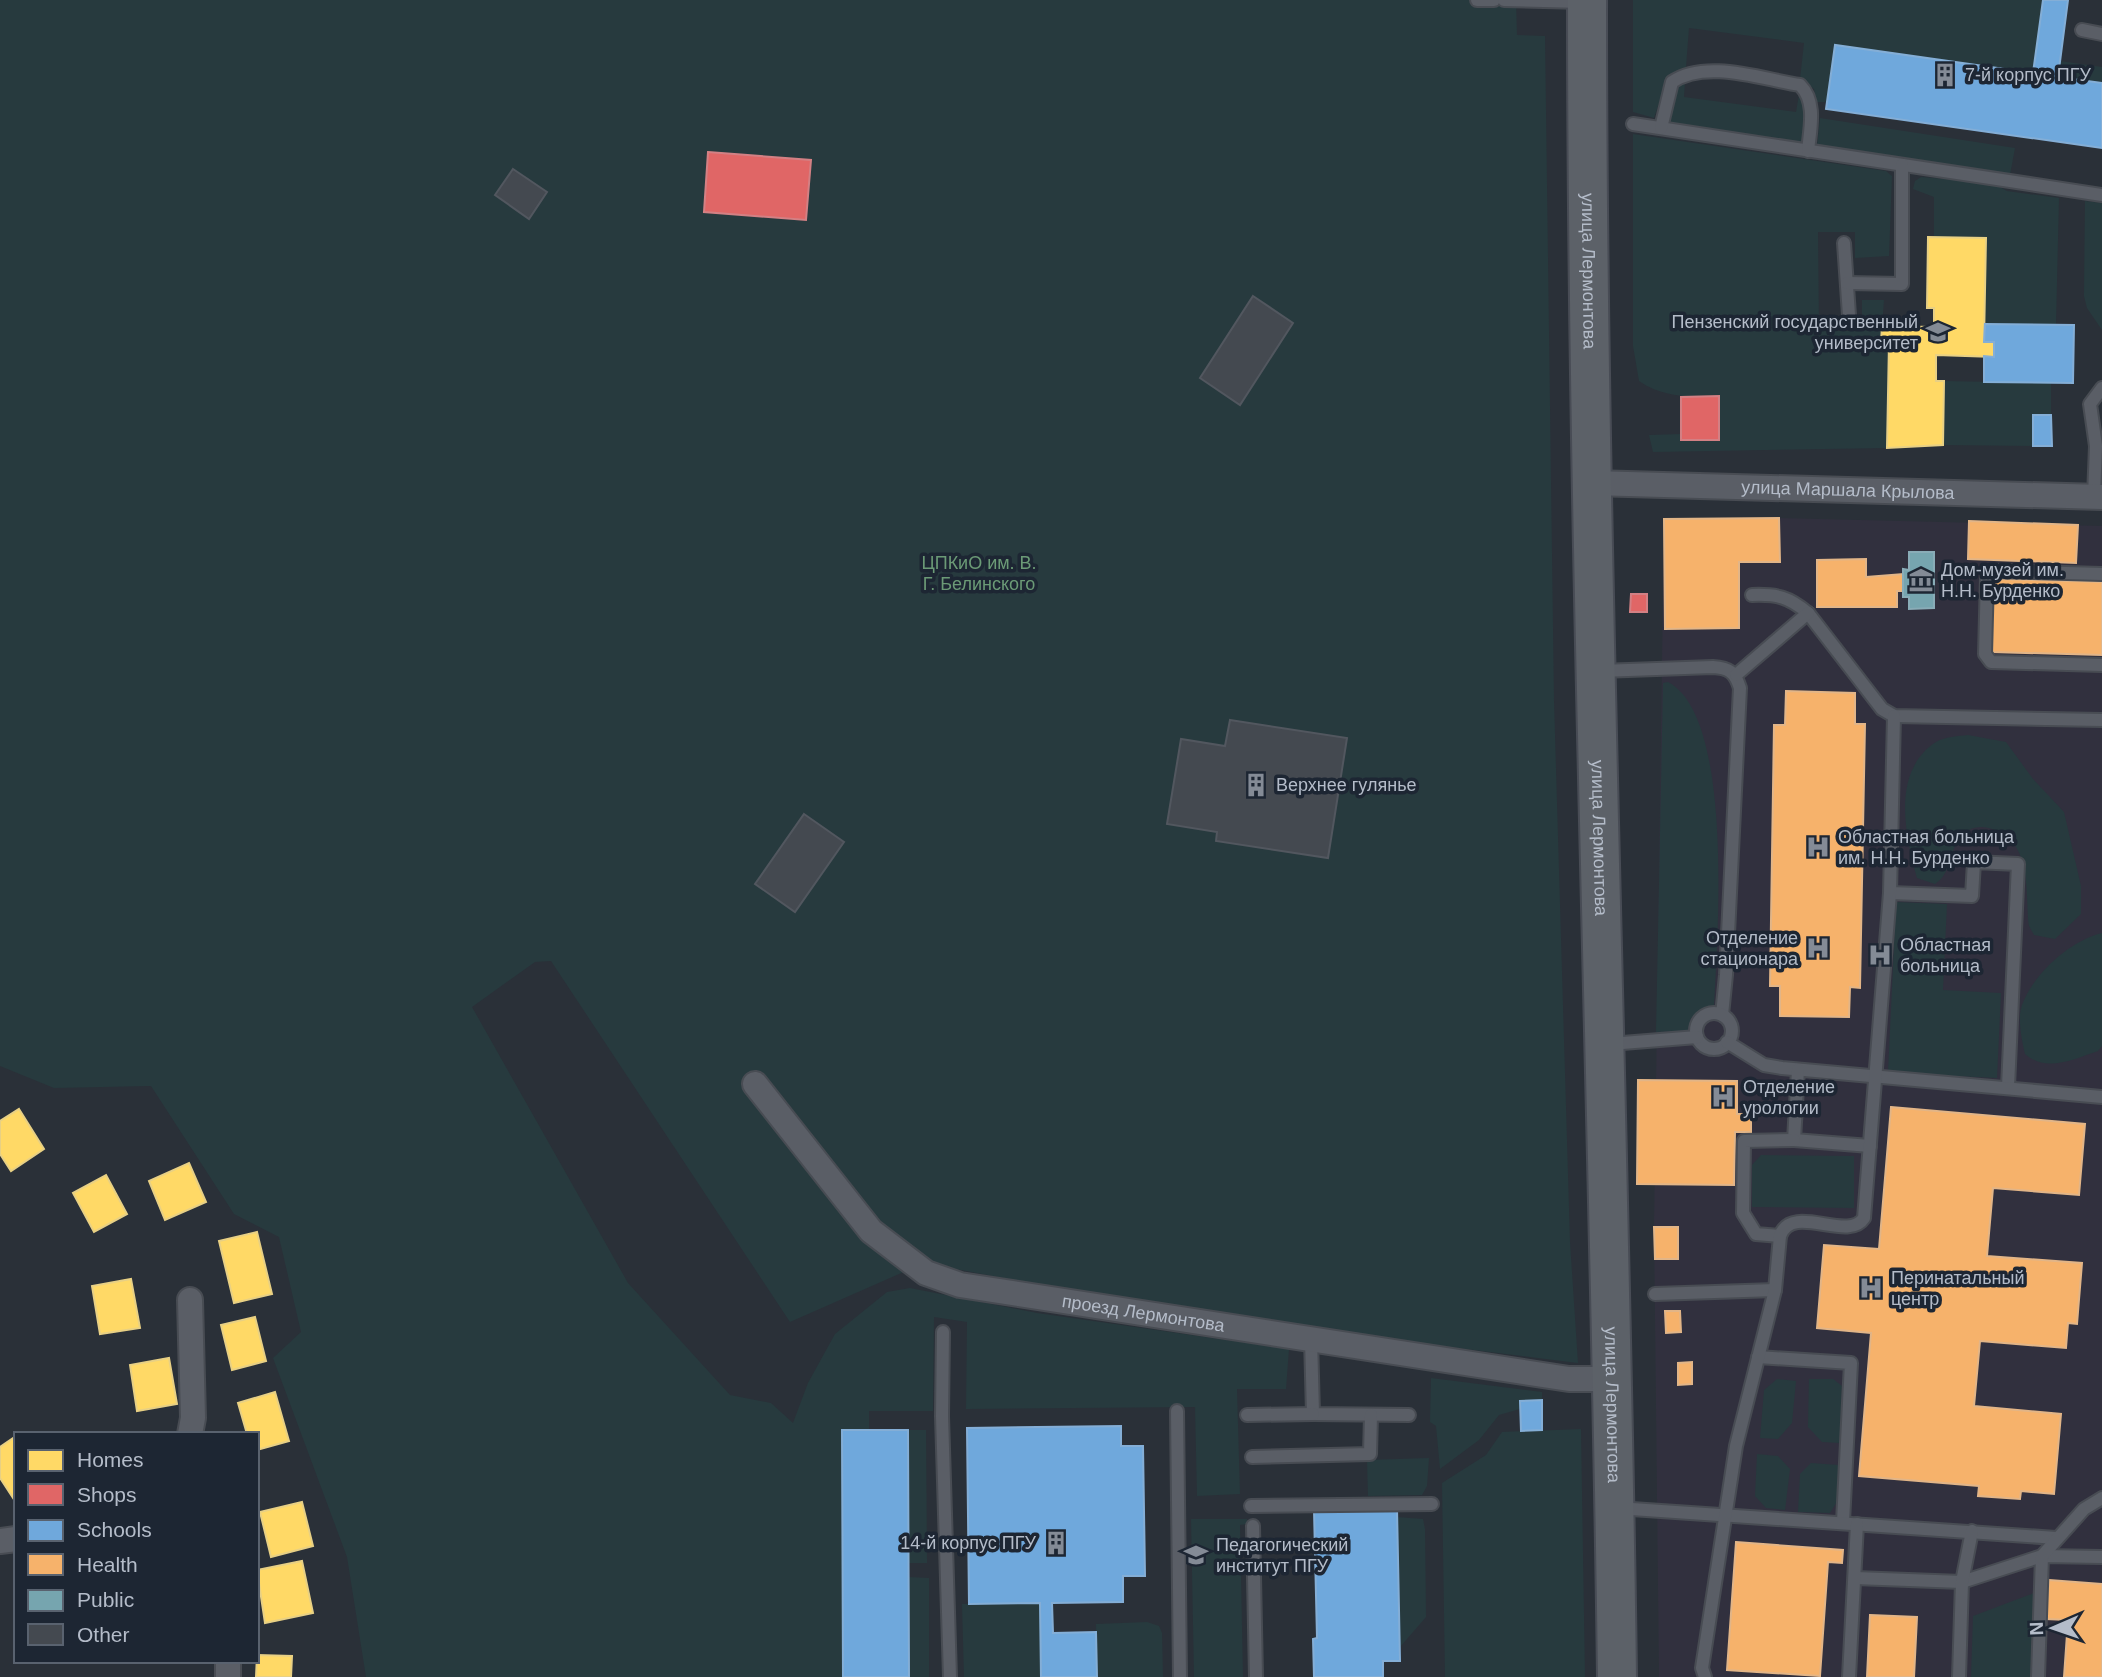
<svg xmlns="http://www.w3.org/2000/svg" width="2102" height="1677" viewBox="0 0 2102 1677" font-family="Arial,sans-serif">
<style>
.medical{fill:#31303e}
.green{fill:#273a3e}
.homes{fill:#ffd966;stroke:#e8d084;stroke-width:2}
.shops{fill:#e06666;stroke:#d38084;stroke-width:2}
.schools{fill:#6fa8dc;stroke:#84aed6;stroke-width:2}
.health{fill:#f6b26b;stroke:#e2b587;stroke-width:2}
.public{fill:#76a5af;stroke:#89acb7;stroke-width:2}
.building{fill:#444950;stroke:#52575f;stroke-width:2}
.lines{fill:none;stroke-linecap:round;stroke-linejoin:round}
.service-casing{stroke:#484c53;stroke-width:16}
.minor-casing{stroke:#484c53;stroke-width:28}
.primary-casing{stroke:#484c55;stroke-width:42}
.service{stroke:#5a5e66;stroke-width:12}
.minor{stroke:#5a5e66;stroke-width:24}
.primary{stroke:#5c6168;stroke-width:38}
.labels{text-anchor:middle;stroke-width:7;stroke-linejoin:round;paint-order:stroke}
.poi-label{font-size:18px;fill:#b4bcc9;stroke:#1d2633;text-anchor:start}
.street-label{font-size:18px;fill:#b4bcc9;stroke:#1d2633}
.park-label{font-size:18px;fill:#6b9a76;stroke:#1d2633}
</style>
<rect width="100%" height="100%" fill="#2a3038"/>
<polygon class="medical" points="1779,518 2102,526 2102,1677 1659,1677 1654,1227 1664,519"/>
<g class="green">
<polygon points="0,0 1516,0 1517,35 1545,36 1554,701 1570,1242 1578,1363 1208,1317 924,1263 790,1322 551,961 535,962 472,1007 628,1283 730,1395 771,1403 793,1423 808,1383 835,1334 887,1292 910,1288 1037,1313 1289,1349 1286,1389 1237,1389 1240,1494 1197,1496 1195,1407 966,1409 967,1322 934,1317 933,1411 869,1411 869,1430 842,1431 843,1677 366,1677 347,1557 273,1358 301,1332 279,1237 234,1214 151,1086 54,1088 0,1066"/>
<polygon points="1633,0 2043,0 2033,73 1827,102 1816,102 1814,89 1800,79 1804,43 1689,28 1686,67 1666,83 1654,118 1633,112"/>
<polygon points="2060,61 2102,67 2102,83 2058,77"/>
<polygon points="1685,81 1684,97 1796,112 1799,95 1807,110 1803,145 1668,124 1675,90"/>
<polygon points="1820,118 2015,148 2010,175 1817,147"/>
<path d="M1633,134L1886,171L1892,176L1889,256L1855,258V232H1818L1819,331H1862V300H1884L1881,341L1889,342L1887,448L1653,452L1649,435L1681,434V440L1718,396C1689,397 1664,398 1639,381L1633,346Z"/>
<polygon points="1921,177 1993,183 2007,191 2059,198 2056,324 1985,324 1986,238 1934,237 1934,197 1913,189 1915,181"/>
<polygon points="2085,201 2102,203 2102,330 2087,308 2084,296"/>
<polygon points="1944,381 2051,383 2051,415 2033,415 2033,446 1943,445"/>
<path d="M1668,682C1735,717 1717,941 1714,1009L1691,1018L1688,1031L1656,1032L1663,683Z"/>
<path d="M1968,735L2006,742L2033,779L2064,812L2081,886V914L2055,939L2034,935L2029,926C2025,891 2033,839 1989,828C1978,825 1967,828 1960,838C1948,853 1952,873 1935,884L1917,878C1905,835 1891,771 1936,742C1944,737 1959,736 1968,735Z"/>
<polygon points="1896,902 1947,904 1943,990 2001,993 1997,1078 1888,1073"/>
<path d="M2102,933V1046L2098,1051C2074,1059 2046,1073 2025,1054C2022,1041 2017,1018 2022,1005C2034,973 2070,941 2102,933Z"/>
<polygon points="1761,1155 1854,1156 1854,1208 1752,1207 1752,1165"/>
<polygon points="1431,1378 1542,1392 1542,1400 1520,1401 1520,1409 1499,1415 1479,1440 1440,1469 1436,1426 1430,1422"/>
<polygon points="1777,1379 1796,1381 1792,1423 1778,1439 1760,1438 1764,1390"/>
<polygon points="1809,1379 1833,1379 1842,1386 1840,1443 1822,1442 1808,1427"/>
<polygon points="1581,1429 1585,1677 1445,1677 1442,1483 1486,1455 1502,1432"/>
<polygon points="908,1430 926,1430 927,1563 908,1563"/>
<polygon points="1757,1454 1778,1456 1790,1469 1785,1510 1766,1508 1755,1496"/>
<polygon points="1429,1458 1427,1486 1422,1495 1368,1496 1367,1460"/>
<polygon points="1811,1463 1839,1465 1838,1500 1830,1513 1798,1512 1800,1474"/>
<polygon points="1397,1517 1423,1519 1425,1529 1426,1617 1400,1647"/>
<polygon points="1191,1519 1247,1519 1247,1524 1240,1525 1243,1677 1194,1677"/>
<polygon points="908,1577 929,1578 929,1677 909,1677"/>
<polygon points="2034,1593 2031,1677 1971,1677 1973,1616"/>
<polygon points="1040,1603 1041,1677 964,1677 962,1604"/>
<polygon points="1147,1622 1159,1626 1162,1633 1163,1677 1097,1677 1096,1624"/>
</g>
<g class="homes">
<polygon points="1928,237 1986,238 1984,342 1994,342 1994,357 1936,355 1936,381 1944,381 1943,445 1887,448 1889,342 1881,342 1882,326 1934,327 1934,308 1927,308"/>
<polygon points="19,1109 44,1149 11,1171 0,1154 0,1121"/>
<polygon points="189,1163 206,1202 165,1220 149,1181"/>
<polygon points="106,1175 127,1214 94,1232 73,1193"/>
<polygon points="257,1232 272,1294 234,1303 219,1241"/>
<polygon points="131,1279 140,1328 100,1334 92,1286"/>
<polygon points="255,1317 266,1361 232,1370 221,1325"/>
<polygon points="169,1358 177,1404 137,1411 130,1365"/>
<polygon points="275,1392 289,1441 257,1450 257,1434 247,1434 238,1403"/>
<polygon points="13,1438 16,1442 15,1501 0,1478 0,1447"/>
<polygon points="302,1502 313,1546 271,1557 260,1512"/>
<polygon points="302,1561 313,1613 265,1623 257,1570"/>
<polygon points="257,1655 292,1656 291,1677 256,1677"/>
</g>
<g class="shops">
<polygon points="708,152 811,160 806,220 704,212"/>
<polygon points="1719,396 1719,440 1681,440 1681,397"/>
<polygon points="1631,594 1647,594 1647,612 1630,612"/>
</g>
<g class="schools">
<polygon points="2043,0 2068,0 2058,77 2102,83 2102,148 1826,109 1835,45 2033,73"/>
<polygon points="1985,324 2074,325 2073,383 1984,382 1984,356 1994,357 1994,342 1984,342"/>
<polygon points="2033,415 2051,415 2052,446 2033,446"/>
<polygon points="1542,1400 1542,1430 1521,1431 1520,1401"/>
<polygon points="1121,1426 1121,1446 1143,1446 1145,1576 1123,1576 1123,1602 1052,1603 1053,1633 1096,1632 1097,1677 1041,1677 1040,1603 969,1604 967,1428"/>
<polygon points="842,1430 908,1430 909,1677 843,1677"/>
<polygon points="1397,1508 1400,1661 1383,1661 1383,1677 1314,1677 1313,1639 1317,1638 1314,1510"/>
</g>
<g class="health">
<polygon points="1779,518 1780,562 1739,562 1739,628 1665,629 1664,519"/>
<polygon points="1969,521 2078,525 2076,563 1968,559"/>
<polygon points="1866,559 1866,577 1903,574 1903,591 1897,591 1897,607 1817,607 1817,560"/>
<polygon points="1994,579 2102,582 2102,655 1992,652"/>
<polygon points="1786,691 1855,693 1855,724 1865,724 1860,988 1850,987 1849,1017 1780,1016 1780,986 1770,986 1774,725 1785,725"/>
<polygon points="1638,1080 1737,1081 1737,1114 1751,1114 1751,1132 1735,1132 1734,1185 1637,1184"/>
<polygon points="1891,1107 2085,1124 2079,1195 1993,1188 1987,1256 2082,1263 2077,1324 2068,1323 2066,1348 1980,1341 1974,1406 2061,1414 2054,1494 2021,1491 2020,1499 1978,1496 1979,1486 1859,1476 1871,1333 1817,1328 1824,1245 1879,1249"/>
<polygon points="1654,1227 1678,1227 1678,1259 1655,1259"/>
<polygon points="1665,1311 1680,1311 1681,1332 1666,1333"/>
<polygon points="1692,1362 1692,1384 1678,1385 1678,1363"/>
<polygon points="1736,1542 1843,1550 1842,1563 1828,1562 1820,1676 1727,1670"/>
<polygon points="2049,1580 2102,1584 2102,1677 2064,1677 2068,1620 2046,1619"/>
<polygon points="1870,1615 1917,1617 1914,1677 1867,1677"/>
</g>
<polygon class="public" points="1909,552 1934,552 1934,608 1909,609 1909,597 1903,597 1903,569 1909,570"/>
<g class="building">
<polygon points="513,169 547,192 529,219 495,195"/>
<polygon points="1253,296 1293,323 1240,405 1200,378"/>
<polygon points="1230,720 1347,738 1328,858 1216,841 1217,832 1167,824 1181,739 1225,746"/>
<polygon points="804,814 844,842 795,912 755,884"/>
</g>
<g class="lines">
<g class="service-casing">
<g id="service">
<polyline points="1477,0 1494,0"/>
<polyline points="1504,0 1583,2"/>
<polyline points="2082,30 2102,34"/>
<polyline points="1633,124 2102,195"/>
<path d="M1661,128L1672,82C1706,59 1761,79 1800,85C1817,102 1810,129 1808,151"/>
<polyline points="1844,243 1849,315"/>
<polyline points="1847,283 1902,284 1902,165"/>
<polyline points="2094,496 2096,446 2090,404 2102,388"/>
<polyline points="2102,574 1995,571 1987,577 1985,654 1991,662 2102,665"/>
<path d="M1752,595C1777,594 1789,597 1808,613L1882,709L1894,716L2102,720"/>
<path d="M1600,671L1713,667C1729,668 1735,672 1740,688L1726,975L1722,1015"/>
<polyline points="1736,675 1808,613"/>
<polyline points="1890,893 1972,896 1974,862 2018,864 2008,1087"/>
<circle cx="1714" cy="1031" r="18"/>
<polyline points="1727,1042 1764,1065 1782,1068 2102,1097"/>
<polyline points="1610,1044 1697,1037"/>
<polyline points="1798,1070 1794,1140 1870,1146"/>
<polyline points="1780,1236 1756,1234 1743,1213 1744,1141 1794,1140"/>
<polyline points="1655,1294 1775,1290"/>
<polyline points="943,1332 942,1416 950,1677"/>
<polyline points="1311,1338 1313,1414 1409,1415"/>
<polyline points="1758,1357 1851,1363 1843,1522"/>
<polyline points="1177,1411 1180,1677"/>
<polyline points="1247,1415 1313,1414"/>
<polyline points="1252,1457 1370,1454 1371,1415"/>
<polyline points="1251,1506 1432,1504"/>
<polyline points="1617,1508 2056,1538"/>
<polyline points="1253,1526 1256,1677"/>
<polyline points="1855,1578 1962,1582 2042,1556 2102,1557"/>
<path d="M1705,1677L1702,1668L1736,1446L1775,1290L1780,1236C1792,1202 1848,1243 1864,1218L1890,893L1894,716"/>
<polyline points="1849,1677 1857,1524"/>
<polyline points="1959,1677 1962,1582 1972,1531"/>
<polyline points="2038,1677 2042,1556 2084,1509 2102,1498"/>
</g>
</g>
<g class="minor-casing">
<g id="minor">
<path id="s1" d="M1592,483L2102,497"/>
<path id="s2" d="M755,1084L871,1231L926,1273L960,1285L1569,1379H1614"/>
<polyline points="190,1300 193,1418 190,1434"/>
<polyline points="0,1541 16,1539"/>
<polyline points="228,1661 228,1677"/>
</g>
</g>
<g class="primary-casing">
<g id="primary">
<path id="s3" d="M1587,0C1587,559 1610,1118 1617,1677"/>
</g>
</g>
<use href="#service" class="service"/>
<use href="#minor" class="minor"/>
<use href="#primary" class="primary"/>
</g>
<defs>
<g id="building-bare" transform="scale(1.89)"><path d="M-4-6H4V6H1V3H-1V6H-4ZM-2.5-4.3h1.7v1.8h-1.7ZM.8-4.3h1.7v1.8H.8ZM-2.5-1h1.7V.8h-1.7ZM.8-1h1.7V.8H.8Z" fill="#848b96" stroke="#1d2633" stroke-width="2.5" paint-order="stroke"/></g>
<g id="university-bare" transform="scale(1.89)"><path d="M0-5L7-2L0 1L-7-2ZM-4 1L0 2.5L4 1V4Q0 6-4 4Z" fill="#848b96" stroke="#1d2633" stroke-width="2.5" paint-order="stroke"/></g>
<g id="museum-bare" transform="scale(1.89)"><path d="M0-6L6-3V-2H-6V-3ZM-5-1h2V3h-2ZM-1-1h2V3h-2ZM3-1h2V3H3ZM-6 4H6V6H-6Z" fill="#848b96" stroke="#1d2633" stroke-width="2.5" paint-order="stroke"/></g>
<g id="hospital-bare" transform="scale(1.89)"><path d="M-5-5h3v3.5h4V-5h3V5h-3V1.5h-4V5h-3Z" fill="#848b96" stroke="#1d2633" stroke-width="2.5" paint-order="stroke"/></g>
</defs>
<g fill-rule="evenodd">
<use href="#building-bare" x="1945" y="75"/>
<use href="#university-bare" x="1938" y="332"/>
<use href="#museum-bare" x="1921" y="580"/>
<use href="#building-bare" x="1256" y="785"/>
<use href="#hospital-bare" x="1818" y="847"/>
<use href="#hospital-bare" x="1818" y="948"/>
<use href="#hospital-bare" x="1880" y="955"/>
<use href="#hospital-bare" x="1723" y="1097"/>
<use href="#hospital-bare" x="1871" y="1288"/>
<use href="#building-bare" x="1056" y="1543"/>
<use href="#university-bare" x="1196" y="1555"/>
</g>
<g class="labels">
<g class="poi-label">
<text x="1965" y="81">7-й корпус ПГУ</text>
<text x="1918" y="328" text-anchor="end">Пензенский государственный<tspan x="1918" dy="21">университет</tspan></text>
<text x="1941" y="576">Дом-музей им.<tspan x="1941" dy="21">Н.Н. Бурденко</tspan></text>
<text x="1276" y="791">Верхнее гулянье</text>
<text x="1838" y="843">Областная больница<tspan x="1838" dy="21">им. Н.Н. Бурденко</tspan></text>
<text x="1798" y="944" text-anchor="end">Отделение<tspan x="1798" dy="21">стационара</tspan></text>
<text x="1900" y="951">Областная<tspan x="1900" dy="21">больница</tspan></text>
<text x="1743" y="1093">Отделение<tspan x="1743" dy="21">урологии</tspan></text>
<text x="1891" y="1284">Перинатальный<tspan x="1891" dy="21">центр</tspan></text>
<text x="1036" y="1549" text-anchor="end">14-й корпус ПГУ</text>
<text x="1216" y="1551">Педагогический<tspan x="1216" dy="21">институт ПГУ</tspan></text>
</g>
<g class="street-label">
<text dy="6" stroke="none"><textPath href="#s3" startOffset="271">улица Лермонтова</textPath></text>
<text dy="6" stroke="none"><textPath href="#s1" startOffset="256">улица Маршала Крылова</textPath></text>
<text dy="6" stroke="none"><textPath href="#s3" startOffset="838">улица Лермонтова</textPath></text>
<text dy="6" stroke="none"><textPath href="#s2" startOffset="478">проезд Лермонтова</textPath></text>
<text dy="6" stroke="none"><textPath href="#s3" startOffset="1405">улица Лермонтова</textPath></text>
</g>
<g class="park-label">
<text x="979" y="569">ЦПКиО им. В.<tspan x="979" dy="21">Г. Белинского</tspan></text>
</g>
</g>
<rect x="14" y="1432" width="245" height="231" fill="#1d2633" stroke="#59626f" stroke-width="2"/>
<rect x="28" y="1450" width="35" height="21" fill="#ffd966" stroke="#59626f" stroke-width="2"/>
<text x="77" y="1467" font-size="21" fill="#b4bcc9">Homes</text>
<rect x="28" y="1484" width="35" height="21" fill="#e06666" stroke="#59626f" stroke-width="2"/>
<text x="77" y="1502" font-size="21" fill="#b4bcc9">Shops</text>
<rect x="28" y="1520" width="35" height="21" fill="#6fa8dc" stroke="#59626f" stroke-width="2"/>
<text x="77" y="1537" font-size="21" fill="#b4bcc9">Schools</text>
<rect x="28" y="1554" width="35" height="21" fill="#f6b26b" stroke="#59626f" stroke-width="2"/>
<text x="77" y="1572" font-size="21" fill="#b4bcc9">Health</text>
<rect x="28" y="1590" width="35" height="21" fill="#76a5af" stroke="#59626f" stroke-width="2"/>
<text x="77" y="1607" font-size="21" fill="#b4bcc9">Public</text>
<rect x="28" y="1624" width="35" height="21" fill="#444950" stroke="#59626f" stroke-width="2"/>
<text x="77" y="1642" font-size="21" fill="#b4bcc9">Other</text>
<g transform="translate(2053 1628) rotate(268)" stroke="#1d2633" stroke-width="5" paint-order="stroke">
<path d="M0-5L12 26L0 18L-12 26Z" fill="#b4bcc9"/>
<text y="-10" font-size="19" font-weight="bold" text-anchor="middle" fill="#b4bcc9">N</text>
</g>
</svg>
